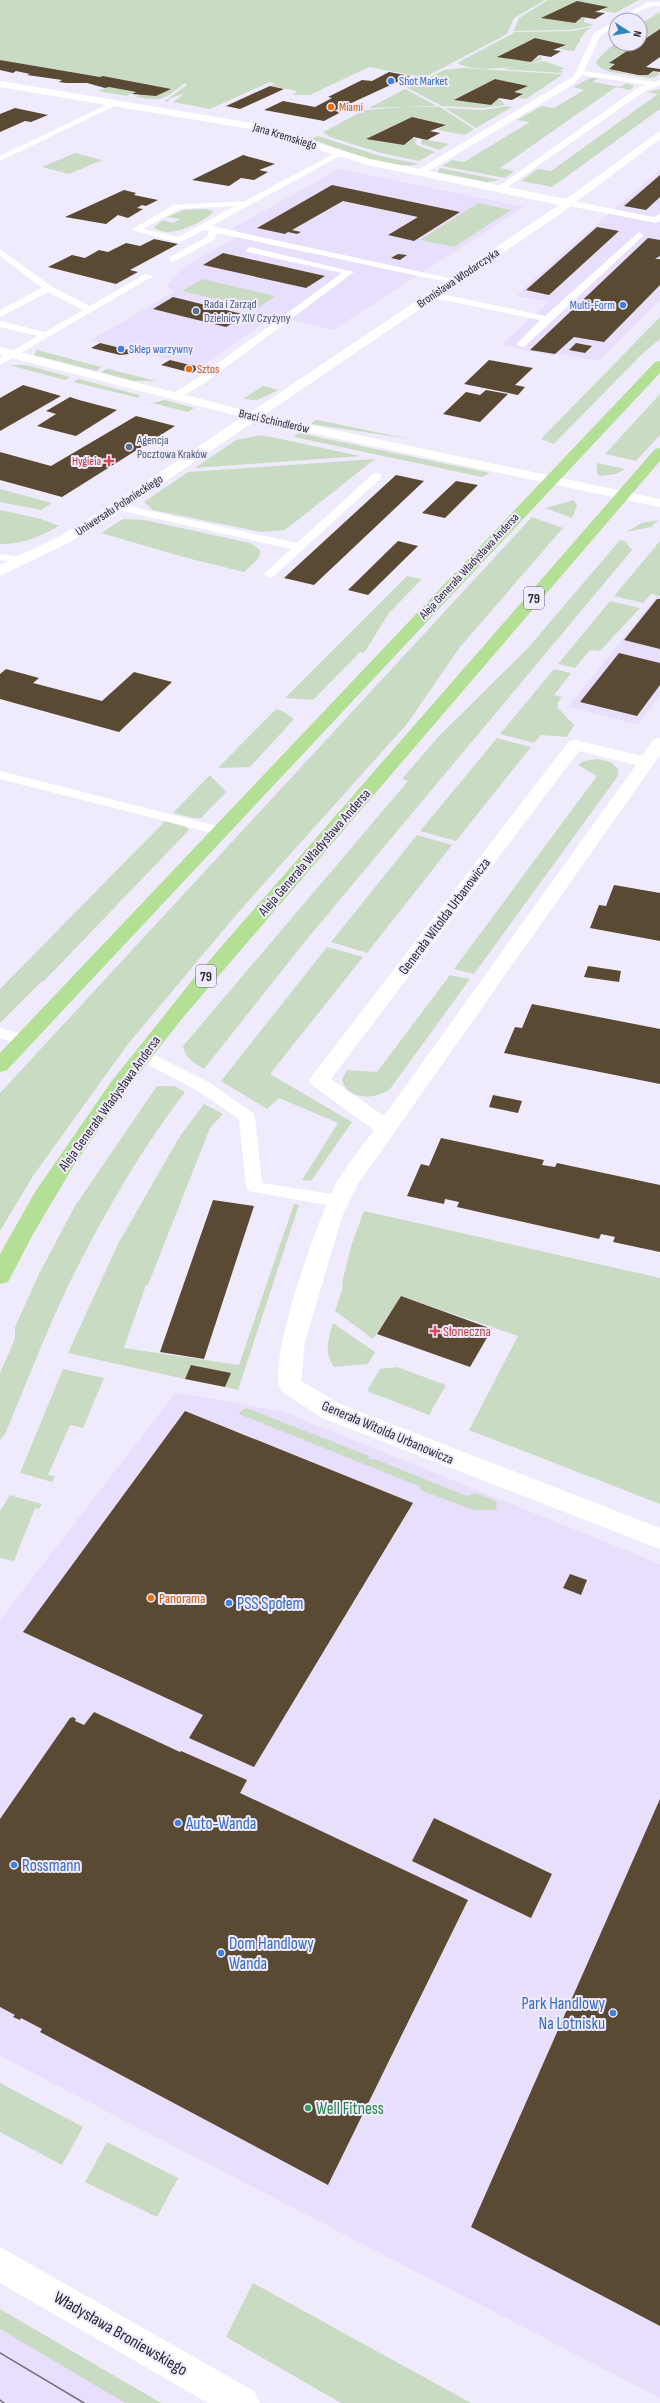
<svg xmlns="http://www.w3.org/2000/svg" width="660" height="2403" viewBox="0 0 660 2403" font-family="'Sofia Sans Condensed',sans-serif">
<style>
.built{fill:#e8dffc}
.green{fill:#c9dcc3}
.building{fill:#5a4933}
.lines{fill:none;stroke-linecap:round;stroke-linejoin:round}
.service{fill:#fff;fill-rule:evenodd}
.minor{fill:#fff;fill-rule:evenodd}
.tertiary{fill:#fff;fill-rule:evenodd}
.primary{fill:#b3e094;fill-rule:evenodd}
.tram{stroke:#716d7a;stroke-width:1.5}
.shop-dot{fill:#3f7fe0;stroke:#f0ebfc;stroke-width:1.5}
.food-dot{fill:#e8710a;stroke:#f0ebfc;stroke-width:1.5}
.service-dot{fill:#5c6f8a;stroke:#f0ebfc;stroke-width:1.5}
.health-dot{fill:#e0444e;stroke:#f0ebfc;stroke-width:1.5}
.leisure-dot{fill:#2e9e5b;stroke:#f0ebfc;stroke-width:1.5}
.labels{text-anchor:middle;stroke-width:4;stroke-linejoin:round;paint-order:stroke}
.far-shop-label{font-size:12px;fill:#366cbe;stroke:#f0ebfc;text-anchor:start}
.far-food-label{font-size:12px;fill:#c56008;stroke:#f0ebfc;text-anchor:start}
.far-street-label{font-size:12px;fill:#2d2934;stroke:#f0ebfc}
.far-service-label{font-size:12px;fill:#4e5e75;stroke:#f0ebfc;text-anchor:start}
.far-health-label{font-size:12px;fill:#be3a42;stroke:#f0ebfc;text-anchor:end}
.shield{fill:#f0ebfc;stroke:#686370;stroke-width:1}
.shield-label{font-size:13px;font-weight:bold;fill:#2d2934}
.street-label{font-size:14px;fill:#2d2934;stroke:#f0ebfc}
.health-label{font-size:14px;fill:#be3a42;stroke:#f0ebfc;text-anchor:start}
.food-label{font-size:14px;fill:#c56008;stroke:#f0ebfc;text-anchor:start}
.near-shop-label{font-size:17px;fill:#366cbe;stroke:#f0ebfc;text-anchor:start}
.near-leisure-label{font-size:17px;fill:#27864d;stroke:#f0ebfc;text-anchor:start}
.near-street-label{font-size:17px;fill:#2d2934;stroke:#f0ebfc}
</style>
<rect width="100%" height="100%" fill="#f0ebfc"/>
<g class="built">
<polygon points="339,169 524,207 333,330 274,316 200,367 91,340 174,292 167,285 176,276 180,269 235,238 237,230 233,228"/>
<polygon points="660,170 660,300 599,361 556,354 554,356 501,345 548,302 517,296 540,273"/>
<polygon points="660,592 660,695 638,725 568,707"/>
<polygon points="176,1392 284,1412 660,1564 660,2398 0,2056 0,1620"/>
<polygon points="0,2329 125,2403 0,2403"/>
</g>
<g class="green">
<path d="M0,0H545L514,18L507,34L429,75L421,77L369,67L310,95H293L297,91L272,86L274,83L270,82L210,109L173,102L185,93L169,99L168,102L165,101L187,85L185,83C163,99 164,102 136,97L143,93L170,89L104,76L100,77L0,60Z"/>
<polygon points="548,0 639,0 615,13 602,11 607,7 577,1 542,18 575,23 582,17 585,17 584,22 594,25 571,30 514,31 519,18"/>
<polygon points="660,12 660,29 640,43 640,24"/>
<path d="M591,27L584,33L574,51L559,49L566,45L535,38L498,56L531,62L541,56L542,60C520,67 478,74 457,63L512,34L514,32L572,31Z"/>
<path d="M616,42V44H638L610,63L615,64L609,69C620,71 640,80 653,71L660,73L656,77L649,78L611,72L602,69L596,63L598,59Z"/>
<polygon points="544,61 566,69 562,69 561,71 564,72 561,73 502,69"/>
<polygon points="463,68 560,74 562,75 526,99 518,98 523,94 514,92 527,86 495,79 455,100 491,105 499,98 505,105 483,108 442,106 407,88 444,70"/>
<polygon points="590,78 598,78 593,82 620,87 627,83 634,86 630,90 616,87 500,168 514,171 505,178 442,166 452,160 464,162 530,122 517,120 542,106 554,108 584,90 573,87"/>
<polygon points="109,87 136,92 126,96 98,91"/>
<polygon points="405,89 437,106 369,108"/>
<polygon points="660,89 660,109 552,187 521,181 538,169 551,171 658,94 647,92"/>
<polygon points="507,106 512,107 476,128 445,108 483,110"/>
<polygon points="403,107 440,107 474,129 465,135 437,130 445,125 412,117 366,139 404,145 411,141 409,140 417,138 415,142 417,145 435,152 419,161 381,153 330,137 323,132 365,110"/>
<path d="M318,136L380,156L419,164C392,171 338,148 311,139Z"/>
<polygon points="422,139 449,144 439,150 421,144"/>
<polygon points="75,153 102,160 69,174 42,167"/>
<polygon points="440,168 500,180 487,182 437,172"/>
<polygon points="478,203 511,210 454,247 420,240"/>
<path d="M205,209L214,211C204,222 167,241 154,227L163,220L173,223L180,219L167,217L184,210Z"/>
<polygon points="202,279 276,296 256,309 182,291"/>
<polygon points="660,317 660,339 640,356 554,444 541,439"/>
<polygon points="37,350 101,367 101,368 96,371 34,355"/>
<polygon points="9,365 26,365 70,377 65,380"/>
<polygon points="106,369 109,369 156,381 133,381 101,372"/>
<polygon points="79,379 139,395 139,398 73,382"/>
<polygon points="263,386 279,390 257,400 243,399"/>
<polygon points="660,394 660,435 636,461 605,454"/>
<polygon points="165,400 194,408 188,412 152,403"/>
<polygon points="315,420 317,420 410,439 311,424"/>
<polygon points="299,433 490,473 482,477 294,437"/>
<polygon points="261,435 361,456 195,468 236,440"/>
<polygon points="375,459 285,530 261,532 153,510 144,502 188,472"/>
<polygon points="597,463 625,469 616,474 600,476 597,473"/>
<polygon points="0,489 52,503 41,510 0,502"/>
<polygon points="574,500 577,506 572,518 545,508"/>
<path d="M0,510L41,519L59,526C39,537 23,544 0,544Z"/>
<polygon points="532,517 563,528 460,647 407,724 242,908 128,1044 33,1176 0,1231 0,1093"/>
<path d="M123,519L144,520L250,543L260,550C261,560 251,565 244,572L187,558L101,533Z"/>
<polygon points="658,520 651,527 626,532 642,523"/>
<path d="M620,540L625,541L632,550L307,939L204,1069C194,1063 185,1058 183,1046L408,781L402,779L439,736L527,649Z"/>
<polygon points="660,541 660,596 651,594 643,603 614,596"/>
<polygon points="407,576 422,579 389,613 364,653 360,652 313,700 285,698"/>
<polygon points="610,601 640,608 600,651 590,650 575,668 558,664"/>
<polygon points="554,669 571,673 554,695 562,697 558,702 558,708 574,725 567,737 541,735 534,743 500,734"/>
<polygon points="276,709 282,711 294,719 250,767 218,768"/>
<polygon points="497,738 531,747 456,841 420,831"/>
<polygon points="597,759 611,762 618,769 618,776 474,974 454,969 597,776 578,765 583,761"/>
<polygon points="210,775 226,792 201,818 193,818 173,813"/>
<polygon points="165,821 186,827 189,830 44,981 41,982 0,1023 0,989"/>
<polygon points="417,835 452,845 367,953 331,942"/>
<polygon points="327,947 363,957 270,1074 352,1122 311,1181 302,1180 338,1123 279,1098 267,1109 221,1081"/>
<path d="M450,975L470,979L390,1089C376,1100 346,1101 342,1079L347,1070L377,1072Z"/>
<path d="M157,1086H174L185,1092C139,1152 101,1219 68,1286C45,1334 26,1385 5,1434L0,1440V1373L15,1339V1327L39,1274L75,1206Z"/>
<polygon points="204,1104 223,1114 210,1128 148,1285 146,1285 124,1348 239,1365 294,1204 299,1205 238,1390 225,1387 230,1373 192,1365 185,1379 68,1353 118,1244 180,1136"/>
<polygon points="364,1211 660,1278 660,1504 469,1430 518,1336 401,1296 373,1339 335,1311 343,1287 342,1283 351,1246"/>
<path d="M333,1323L375,1352L368,1364L334,1367C324,1352 328,1340 333,1323Z"/>
<polygon points="397,1367 446,1385 429,1415 367,1391 380,1369"/>
<polygon points="63,1369 104,1378 83,1428 70,1425 48,1475 55,1476 52,1482 20,1473"/>
<polygon points="247,1408 369,1456 368,1458 373,1460 375,1459 467,1496 475,1493 497,1501 496,1510 473,1510 420,1490 421,1487 239,1414 242,1410"/>
<polygon points="10,1495 42,1504 39,1509 35,1508 14,1561 0,1558 0,1511"/>
<polygon points="0,2083 83,2127 62,2165 0,2132"/>
<polygon points="107,2142 178,2178 157,2217 85,2182"/>
<polygon points="253,2283 471,2403 341,2403 226,2337"/>
<polygon points="0,2309 161,2403 125,2403 0,2329"/>
</g>
<g class="building">
<polygon points="577,1 608,7 595,12 605,13 595,19 582,17 575,23 541,18"/>
<polygon points="660,29 660,57 646,67 660,69 660,72 653,71 648,75 638,75 609,69 615,64 609,63"/>
<polygon points="535,38 566,45 553,50 561,51 551,57 539,55 531,62 497,57"/>
<polygon points="0,60 100,77 103,76 171,89 156,96 132,94 136,92 109,87 105,88 87,83 66,83 59,82 62,80 27,75 30,74 16,71 13,73 0,70"/>
<polygon points="389,72 410,76 334,111 341,112 324,121 264,110 283,101 315,107 332,98 328,97 362,80 372,81"/>
<polygon points="495,79 528,86 514,92 523,94 512,100 499,98 491,105 454,100"/>
<polygon points="270,86 284,89 240,109 226,106"/>
<polygon points="15,108 48,115 31,122 25,121 0,132 0,114"/>
<polygon points="412,117 446,125 430,131 440,133 427,140 414,137 404,145 366,139"/>
<polygon points="243,155 275,164 259,170 268,172 254,180 241,178 229,186 192,180"/>
<polygon points="660,175 660,197 646,210 624,206"/>
<polygon points="332,185 460,212 414,241 388,235 418,217 343,201 292,230 301,232 297,234 288,232 285,234 257,228"/>
<polygon points="124,190 136,193 134,195 158,200 146,206 142,205 137,208 143,209 128,218 118,215 106,224 65,217"/>
<polygon points="597,227 619,231 549,295 526,290"/>
<polygon points="648,238 660,240 660,256 655,259 660,259 660,285 604,342 574,337 555,354 530,350"/>
<polygon points="154,239 178,244 130,270 138,272 116,284 48,267 72,255 85,258 99,250 108,252 126,243 140,246"/>
<polygon points="223,253 325,276 306,288 203,265"/>
<polygon points="398,254 407,255 400,260 391,258"/>
<polygon points="173,297 246,315 226,327 153,309"/>
<polygon points="100,343 129,350 129,354 120,355 91,348"/>
<polygon points="576,343 592,346 585,353 569,350"/>
<polygon points="170,360 186,364 201,367 192,373 161,365"/>
<polygon points="489,360 533,368 515,385 525,387 518,395 464,384"/>
<polygon points="23,385 61,396 0,431 0,398"/>
<polygon points="486,390 508,394 480,422 443,414 466,392 480,395"/>
<polygon points="70,397 79,400 117,410 76,436 37,426 56,414 46,411"/>
<polygon points="136,416 175,426 62,497 0,480 0,452 51,466"/>
<polygon points="396,475 424,481 314,585 284,578"/>
<polygon points="456,481 478,485 445,518 422,513"/>
<polygon points="398,541 418,546 368,595 348,590"/>
<polygon points="657,599 660,599 660,649 624,640"/>
<polygon points="619,653 660,663 660,685 637,716 580,702"/>
<polygon points="6,669 39,678 33,683 102,701 134,672 172,682 119,732 0,699 0,674"/>
<polygon points="614,885 660,893 660,941 590,928 599,905 606,906"/>
<polygon points="588,966 621,971 619,982 584,977"/>
<polygon points="532,1004 660,1029 660,1084 504,1053 515,1027 522,1028"/>
<polygon points="493,1095 522,1101 518,1113 489,1107"/>
<polygon points="441,1138 544,1160 542,1165 555,1167 557,1163 660,1185 660,1252 613,1242 615,1237 601,1234 599,1239 457,1207 459,1202 445,1199 444,1204 407,1196 421,1164 429,1166"/>
<polygon points="213,1200 254,1206 204,1359 160,1352"/>
<polygon points="401,1296 492,1329 470,1367 377,1334"/>
<polygon points="191,1365 231,1373 225,1387 185,1379"/>
<polygon points="185,1411 413,1503 254,1767 189,1738 203,1715 23,1632"/>
<polygon points="570,1574 587,1580 581,1595 563,1588"/>
<polygon points="94,1712 180,1752 181,1751 247,1780 240,1793 468,1900 328,2185 40,2032 42,2029 21,2018 20,2020 13,2017 15,2015 0,2007 0,1819 70,1718 73,1717 76,1719 75,1721 84,1725"/>
<polygon points="660,1799 660,2326 471,2227"/>
<polygon points="434,1818 552,1874 531,1918 412,1861"/>
</g>
<g class="lines">
<g class="service">
<path d="M648,2H660V6C643,4 633,20 617,20Z"/>
<polygon points="616,21 616,26 600,36 584,71 655,82 660,80 660,85 645,91 502,191 495,189 639,87 646,85 582,75 572,85 422,175 416,175 416,171 574,76 594,33"/>
<polygon points="114,101 121,103 0,161 0,156"/>
<path d="M339,151H342V155L211,226L453,279L456,280V284L217,233L214,240L173,262L170,261V257L207,237L209,231L204,230L179,243L131,230L174,205L245,201ZM235,206L178,237L143,229L179,209Z"/>
<polygon points="567,200 654,217 660,214 660,221 656,223 564,205 564,201"/>
<polygon points="639,232 643,235 642,237 524,347 516,345 540,320 433,298 428,295 433,292 545,316"/>
<polygon points="250,247 354,272 206,382 178,399 170,399 170,395 198,378 342,273 247,252 246,250"/>
<polygon points="0,249 51,286 90,306 145,274 153,276 0,365 0,358 38,336 0,327 0,321 45,332 83,310 48,292 0,317 0,310 42,288 0,256"/>
<polygon points="377,473 381,474 381,478 274,576 270,578 264,574 266,572 291,549 118,510 112,507 118,504 297,543 373,474"/>
<polygon points="0,554 22,557 28,560 22,563 0,560"/>
<polygon points="0,771 225,828 227,831 220,835 0,779"/>
<polygon points="0,1028 29,1036 31,1040 29,1044 23,1045 0,1038"/>
<polygon points="142,1049 210,1083 253,1113 255,1117 262,1183 338,1195 344,1197 346,1201 344,1205 338,1207 248,1191 246,1187 239,1119 198,1091 136,1058 134,1054 136,1050"/>
</g>
<g class="minor">
<polygon points="0,81 252,123 370,159 566,199 660,131 660,139 560,214 264,415 660,499 660,507 255,421 123,510 70,542 0,576 0,565 60,536 113,504 242,417 0,355 0,347 251,412 559,205 368,165 250,129 0,87"/>
<path d="M660,738V755L358,1184L342,1217L305,1342L301,1381L340,1404L660,1528V1549L322,1418L281,1391C265,1363 320,1213 337,1182C347,1164 362,1147 374,1130L312,1085L309,1080L569,741L575,740L642,756L654,739ZM579,751L636,765L384,1116L331,1079Z"/>
</g>
<polygon class="tertiary" points="0,2247 254,2391 260,2403 208,2403 0,2283"/>
<g class="primary">
<polygon points="660,361 660,373 7,1070 0,1072 0,1053 655,362"/>
<polygon points="660,448 660,461 180,1021 125,1092 74,1165 32,1236 8,1282 0,1284 0,1254 35,1192 111,1082 194,978 655,449"/>
</g>
<g class="tram">
<polyline points="0,2353 84,2403"/>
<polyline points="0,2400 4,2403"/>
</g>
</g>
<g class="shop-dot">
<circle cx="391" cy="81" r="4"/>
<circle cx="623" cy="305" r="4"/>
<circle cx="121" cy="349" r="4"/>
<circle cx="229" cy="1603" r="4"/>
<circle cx="178" cy="1823" r="4"/>
<circle cx="14" cy="1865" r="4"/>
<circle cx="221" cy="1953" r="4"/>
<circle cx="613" cy="2013" r="4"/>
</g>
<g class="food-dot">
<circle cx="331" cy="107" r="4"/>
<circle cx="189" cy="369" r="4"/>
<circle cx="151" cy="1598" r="4"/>
</g>
<g class="service-dot">
<circle cx="196" cy="311" r="4"/>
<circle cx="129" cy="447" r="4"/>
</g>
<g class="health-dot">
<path d="M107 455h4v4h4v4h-4v4h-4v-4h-4v-4h4z"/>
<path d="M433 1325h4v4h4v4h-4v4h-4v-4h-4v-4h4z"/>
</g>
<circle class="leisure-dot" cx="308" cy="2108" r="4"/>
<g class="labels">
<g class="far-shop-label">
<text x="399" y="85">Shot Market</text>
<text x="615" y="309" text-anchor="end">Multi-Form</text>
<text x="129" y="353">Sklep warzywny</text>
</g>
<g class="far-food-label">
<text x="339" y="111">Miami</text>
<text x="197" y="373">Sztos</text>
</g>
<g class="far-street-label">
<text transform="translate(285 136) rotate(17)" y="4">Jana Kremskiego</text>
<text transform="translate(458 278) rotate(-34)" y="4">Bronisława Włodarczyka</text>
<text transform="translate(274 421) rotate(13)" y="4">Braci Schindlerów</text>
<text transform="translate(119 505) rotate(-33)" y="4">Uniwersału Połanieckiego</text>
<text transform="translate(469 566) rotate(-47)" y="4">Aleja Generała Władysława Andersa</text>
</g>
<g class="far-service-label">
<text x="204" y="308">Rada i Zarząd<tspan x="204" dy="14">Dzielnicy XIV Czyżyny</tspan></text>
<text x="137" y="444">Agencja<tspan x="137" dy="14">Pocztowa Kraków</tspan></text>
</g>
<g class="far-health-label">
<text x="101" y="465">Hygieia</text>
</g>
<g class="shield">
<rect x="524" y="587" width="20" height="22" rx="3"/>
<rect x="196" y="965" width="20" height="22" rx="3"/>
</g>
<g class="shield-label">
<text x="534" y="603">79</text>
<text x="206" y="981">79</text>
</g>
<g class="street-label">
<text transform="translate(314 852) rotate(-49)" y="5">Aleja Generała Władysława Andersa</text>
<text transform="translate(444 916) rotate(-53)" y="5">Generała Witolda Urbanowicza</text>
<text transform="translate(109 1103) rotate(-54)" y="5">Aleja Generała Władysława Andersa</text>
<text transform="translate(388 1432) rotate(23)" y="5">Generała Witolda Urbanowicza</text>
</g>
<g class="health-label">
<text x="443" y="1336">Słoneczna</text>
</g>
<g class="food-label">
<text x="159" y="1603">Panorama</text>
</g>
<g class="near-shop-label">
<text x="237" y="1609">PSS Społem</text>
<text x="186" y="1829">Auto-Wanda</text>
<text x="22" y="1871">Rossmann</text>
<text x="229" y="1949">Dom Handlowy<tspan x="229" dy="20">Wanda</tspan></text>
<text x="605" y="2009" text-anchor="end">Park Handlowy<tspan x="605" dy="20">Na Lotnisku</tspan></text>
</g>
<g class="near-leisure-label">
<text x="316" y="2114">Well Fitness</text>
</g>
<g class="near-street-label">
<text transform="translate(121 2333) rotate(30)" y="6">Władysława Broniewskiego</text>
</g>
</g>
<g transform="translate(628 32) rotate(102)"><circle r="19" fill="#f0ebfc" stroke="#a29dac"/>
<path d="M0-3L7 15L0 10L-7 15Z" fill="#2f85b4"/>
<text y="-6" font-size="11" font-weight="bold" text-anchor="middle" fill="#2d2934">N</text>
</g>
</svg>
